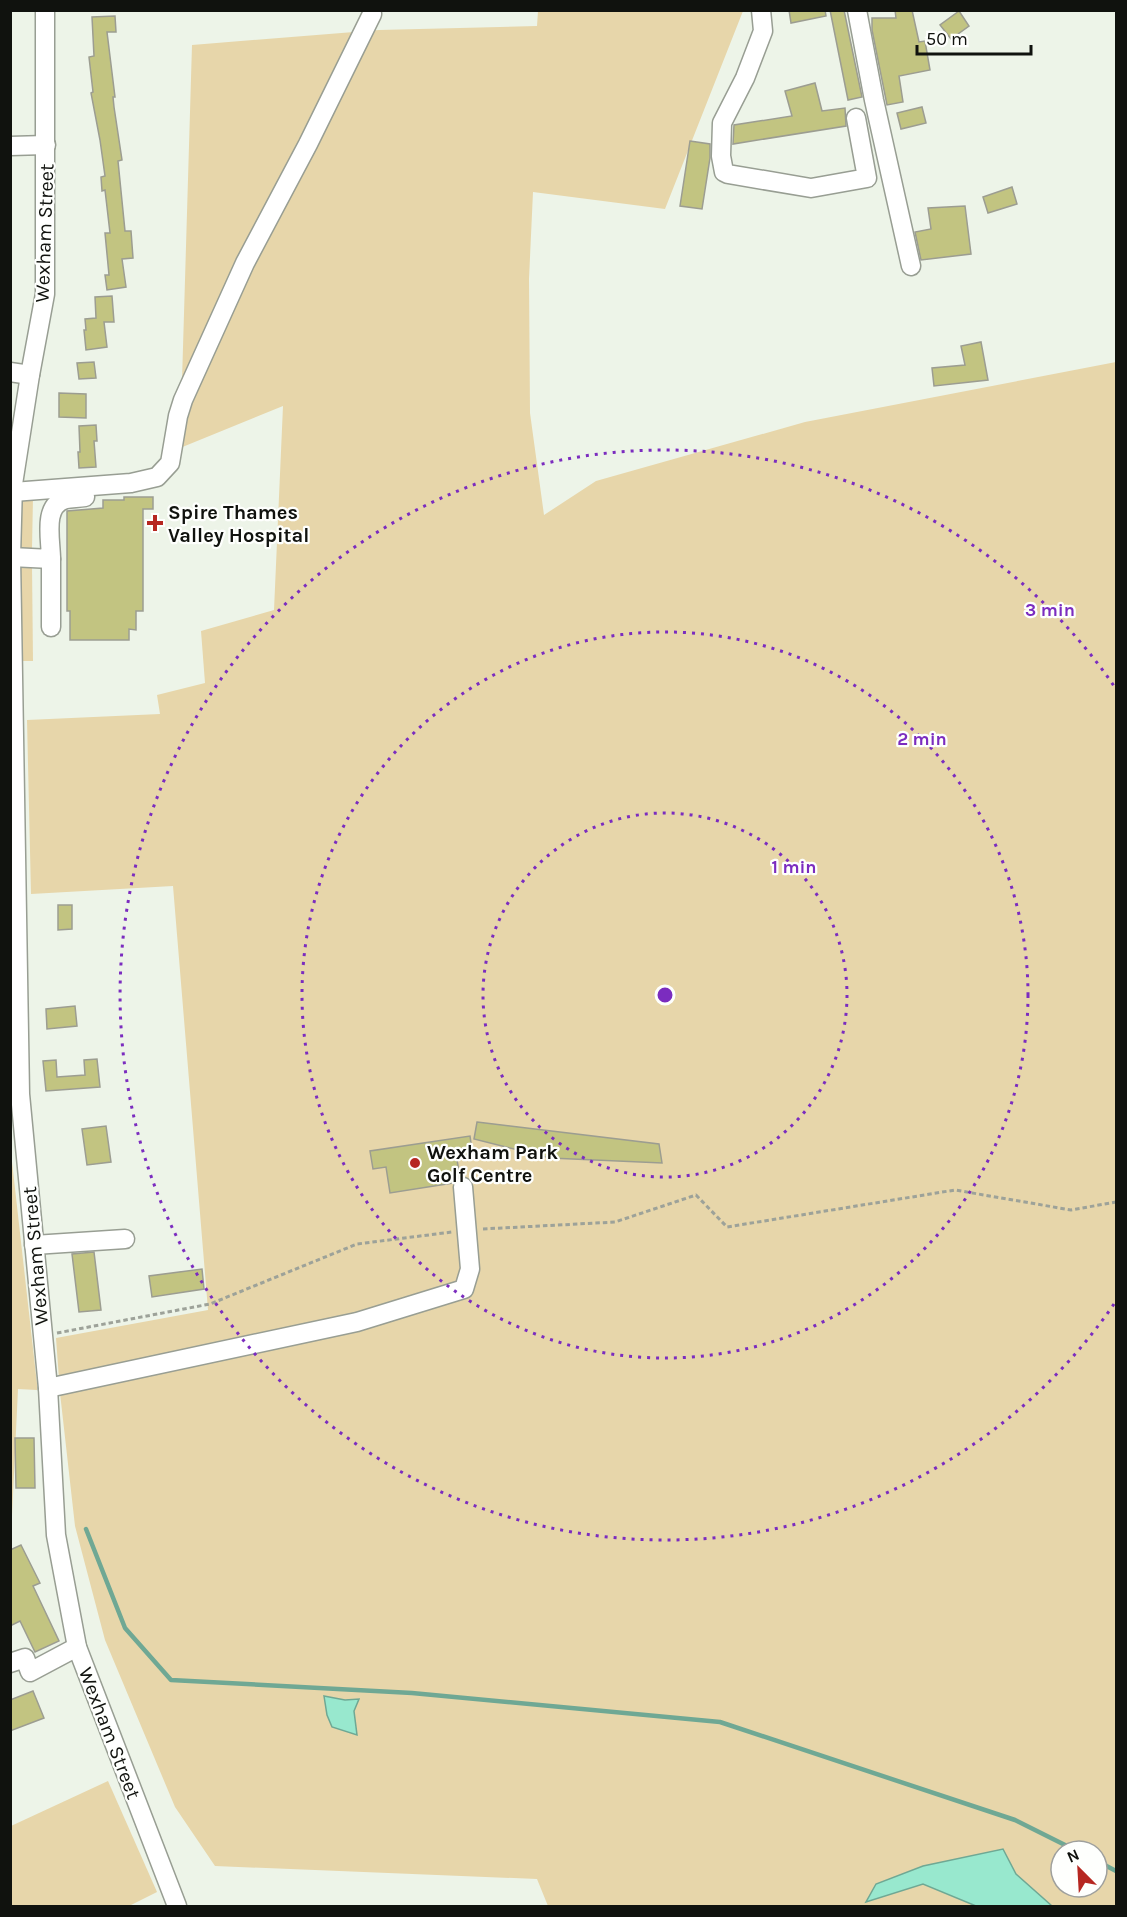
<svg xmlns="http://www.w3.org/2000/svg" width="1127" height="1917" viewBox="0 0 1127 1917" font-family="Karla,sans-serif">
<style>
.green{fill:#e7d6aa;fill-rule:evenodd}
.water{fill:#98e8ce;stroke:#6fa894;stroke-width:1.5}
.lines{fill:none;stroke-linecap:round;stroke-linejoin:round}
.stream{stroke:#6fa894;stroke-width:4.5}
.building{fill:#c2c481;stroke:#9c9d91;stroke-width:1.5}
.minor-casing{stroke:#989e93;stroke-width:21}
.path{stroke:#9da299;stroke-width:3;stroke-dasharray:4.5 3;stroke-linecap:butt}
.minor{stroke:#fff;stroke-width:18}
.ring{fill:none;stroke:#7b2cbf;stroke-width:3;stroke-dasharray:3 6}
.poi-dot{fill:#b62721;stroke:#fefffd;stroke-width:2}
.labels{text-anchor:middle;stroke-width:4.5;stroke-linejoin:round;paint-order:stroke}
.street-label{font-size:20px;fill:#10120e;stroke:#fefffd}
.poi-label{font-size:20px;font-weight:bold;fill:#10120e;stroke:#fefffd;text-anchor:start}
.centre{fill:#7b2cbf;stroke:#fefffd;stroke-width:3}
.ring-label{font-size:18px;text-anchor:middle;font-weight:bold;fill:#7b2cbf;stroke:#fefffd;stroke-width:4.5;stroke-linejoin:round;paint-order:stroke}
</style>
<rect width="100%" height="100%" fill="#edf4e8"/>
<g class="green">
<path d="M538,11H743L665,209L533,192L529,279L530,413L544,515L596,481L805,422L1116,362V1906H548L537,1879L215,1866L175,1807L105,1640L75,1526L60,1393L56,1338L208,1310L173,886L31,894L27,720L160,714L157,695L205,683L201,631L274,610L283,406L180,448L192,45L379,30L537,26ZM1061,1851H1097V1887H1061Z"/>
<polygon points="19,496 33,497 32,549 22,549 16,542"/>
<polygon points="32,566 33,661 20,661 18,568"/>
<polygon points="10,1144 37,1384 37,1390 18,1389 11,1537"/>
<polygon points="108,1781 157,1892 129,1906 11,1906 11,1826"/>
</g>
<g class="water">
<polygon points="324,1696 345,1700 359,1699 354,1711 357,1735 332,1727 327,1715"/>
<polygon points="1003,1849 1016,1874 1052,1906 976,1906 923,1884 866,1902 876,1884 923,1866"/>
</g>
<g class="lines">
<g class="stream">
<polyline points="86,1529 125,1628 171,1680 412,1693 720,1722 1015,1820 1077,1851"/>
<polyline points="1097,1861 1116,1871"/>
</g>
</g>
<g class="building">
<polygon points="789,10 825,10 826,16 791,23"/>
<polygon points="830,10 844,10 862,97 848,100"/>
<polygon points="895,10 912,10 919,42 925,41 930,70 899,76 903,102 887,105 872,30 872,18 896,18"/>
<polygon points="959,11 969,26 951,39 940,25"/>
<polygon points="115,16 116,32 107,32 115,97 113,97 114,107 122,160 118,161 125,231 131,231 133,258 122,259 126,287 107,290 105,275 109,275 105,233 110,233 105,190 102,191 101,177 105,176 100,140 91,93 93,92 89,57 94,56 92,17"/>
<polygon points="815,83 822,111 845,108 846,126 733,144 734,125 792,116 785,91"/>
<polygon points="922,107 926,123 901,129 897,113"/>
<polygon points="690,141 710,144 710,158 702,209 680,206"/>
<polygon points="1012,187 1017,204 988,213 983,197"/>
<polygon points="965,206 971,254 921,260 915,232 931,229 928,208"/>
<polygon points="112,296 114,322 104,322 107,347 86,350 84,330 86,330 85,319 96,318 95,297"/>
<polygon points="981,342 988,380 934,386 932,368 965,365 961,346"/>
<polygon points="94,362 96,378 79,379 77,363"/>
<polygon points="59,393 86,394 86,418 59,417"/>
<polygon points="96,425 97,441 94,441 96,467 79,468 78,452 80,452 79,426"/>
<polygon points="124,497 153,497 153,509 143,509 143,611 136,611 136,630 129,629 129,640 70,640 70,611 67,611 67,511 103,508 103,500 124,500"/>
<polygon points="58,905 72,905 72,929 58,930"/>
<polygon points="75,1006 77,1026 47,1029 46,1009"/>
<polygon points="97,1059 100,1087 46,1091 43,1061 56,1060 57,1077 85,1075 84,1060"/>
<polygon points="477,1122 659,1144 662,1163 550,1158 474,1139"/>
<polygon points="106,1126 111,1162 87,1165 82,1129"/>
<polygon points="470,1136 473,1157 457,1160 460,1177 453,1183 390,1193 386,1167 373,1169 370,1151"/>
<polygon points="94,1252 101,1310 79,1312 72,1254"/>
<polygon points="202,1269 204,1289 152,1297 149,1276"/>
<polygon points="15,1438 34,1438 35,1488 16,1488"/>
<polygon points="21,1545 40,1583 33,1586 59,1641 35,1652 20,1621 10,1626 10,1550"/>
<polygon points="33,1691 44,1718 10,1731 10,1700"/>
</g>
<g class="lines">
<g class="minor-casing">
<g id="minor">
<polyline points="45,10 45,294 30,375 13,484 11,557 20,1094 48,1388 56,1535 77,1647 177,1906"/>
<polyline points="761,10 763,31 745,78 722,123 721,156 724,172 728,174 811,188 867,178 856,118"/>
<polyline points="857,10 874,100 911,266"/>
<polyline points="10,146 46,145"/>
<polyline points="10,372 30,375"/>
<polyline points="13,492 131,483 157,477 170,463 178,416 183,400 245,263 308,144 372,14"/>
<path d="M11,557L51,559C51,540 42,505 66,499C72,498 79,498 85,497"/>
<polyline points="51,559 51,627"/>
<polyline points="34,1245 125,1239"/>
<polyline points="48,1388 357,1322 464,1289 470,1269 463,1187"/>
<polyline points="10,1663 25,1658 30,1672 77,1647"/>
</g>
</g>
<g class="path">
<polyline points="483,1229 615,1222 696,1195 727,1227 955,1190 1071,1210 1116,1202"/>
<polyline points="57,1333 210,1304 357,1244 452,1232"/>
</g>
<use href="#minor" class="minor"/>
</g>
<g class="ring">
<circle cx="665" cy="995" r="182"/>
<circle cx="665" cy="995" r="363"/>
<path d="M1114 1304A545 545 0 1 1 1114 686"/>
</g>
<g class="poi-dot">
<path d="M152 514h6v6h6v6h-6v6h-6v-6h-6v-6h6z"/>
<circle cx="415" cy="1163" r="6"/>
</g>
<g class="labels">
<g class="street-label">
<text transform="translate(44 233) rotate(-88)" y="7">Wexham Street</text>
<text transform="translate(35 1256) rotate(-95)" y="7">Wexham Street</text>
<text transform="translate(110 1733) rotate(69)" y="7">Wexham Street</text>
</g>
<g class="poi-label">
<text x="168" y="519">Spire Thames<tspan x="168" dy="23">Valley Hospital</tspan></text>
<text x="427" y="1159">Wexham Park<tspan x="427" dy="23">Golf Centre</tspan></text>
</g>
</g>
<circle cx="665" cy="995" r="9" class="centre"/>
<g class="ring-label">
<text x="1050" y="616">3 min</text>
<text x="922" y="745">2 min</text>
<text x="794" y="873">1 min</text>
</g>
<rect width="1127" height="1917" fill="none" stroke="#10120e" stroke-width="24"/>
<g transform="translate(1079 1869) rotate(336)"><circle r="28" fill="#fefffd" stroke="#9fa09d" stroke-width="1.5"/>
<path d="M0-4.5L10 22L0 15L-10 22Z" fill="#b62721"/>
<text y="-9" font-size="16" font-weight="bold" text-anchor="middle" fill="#10120e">N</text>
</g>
<path d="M917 45v9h114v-9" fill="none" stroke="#10120e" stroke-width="3"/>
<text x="926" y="45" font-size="18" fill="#10120e" stroke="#fefffd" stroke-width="4.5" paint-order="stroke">50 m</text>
</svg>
